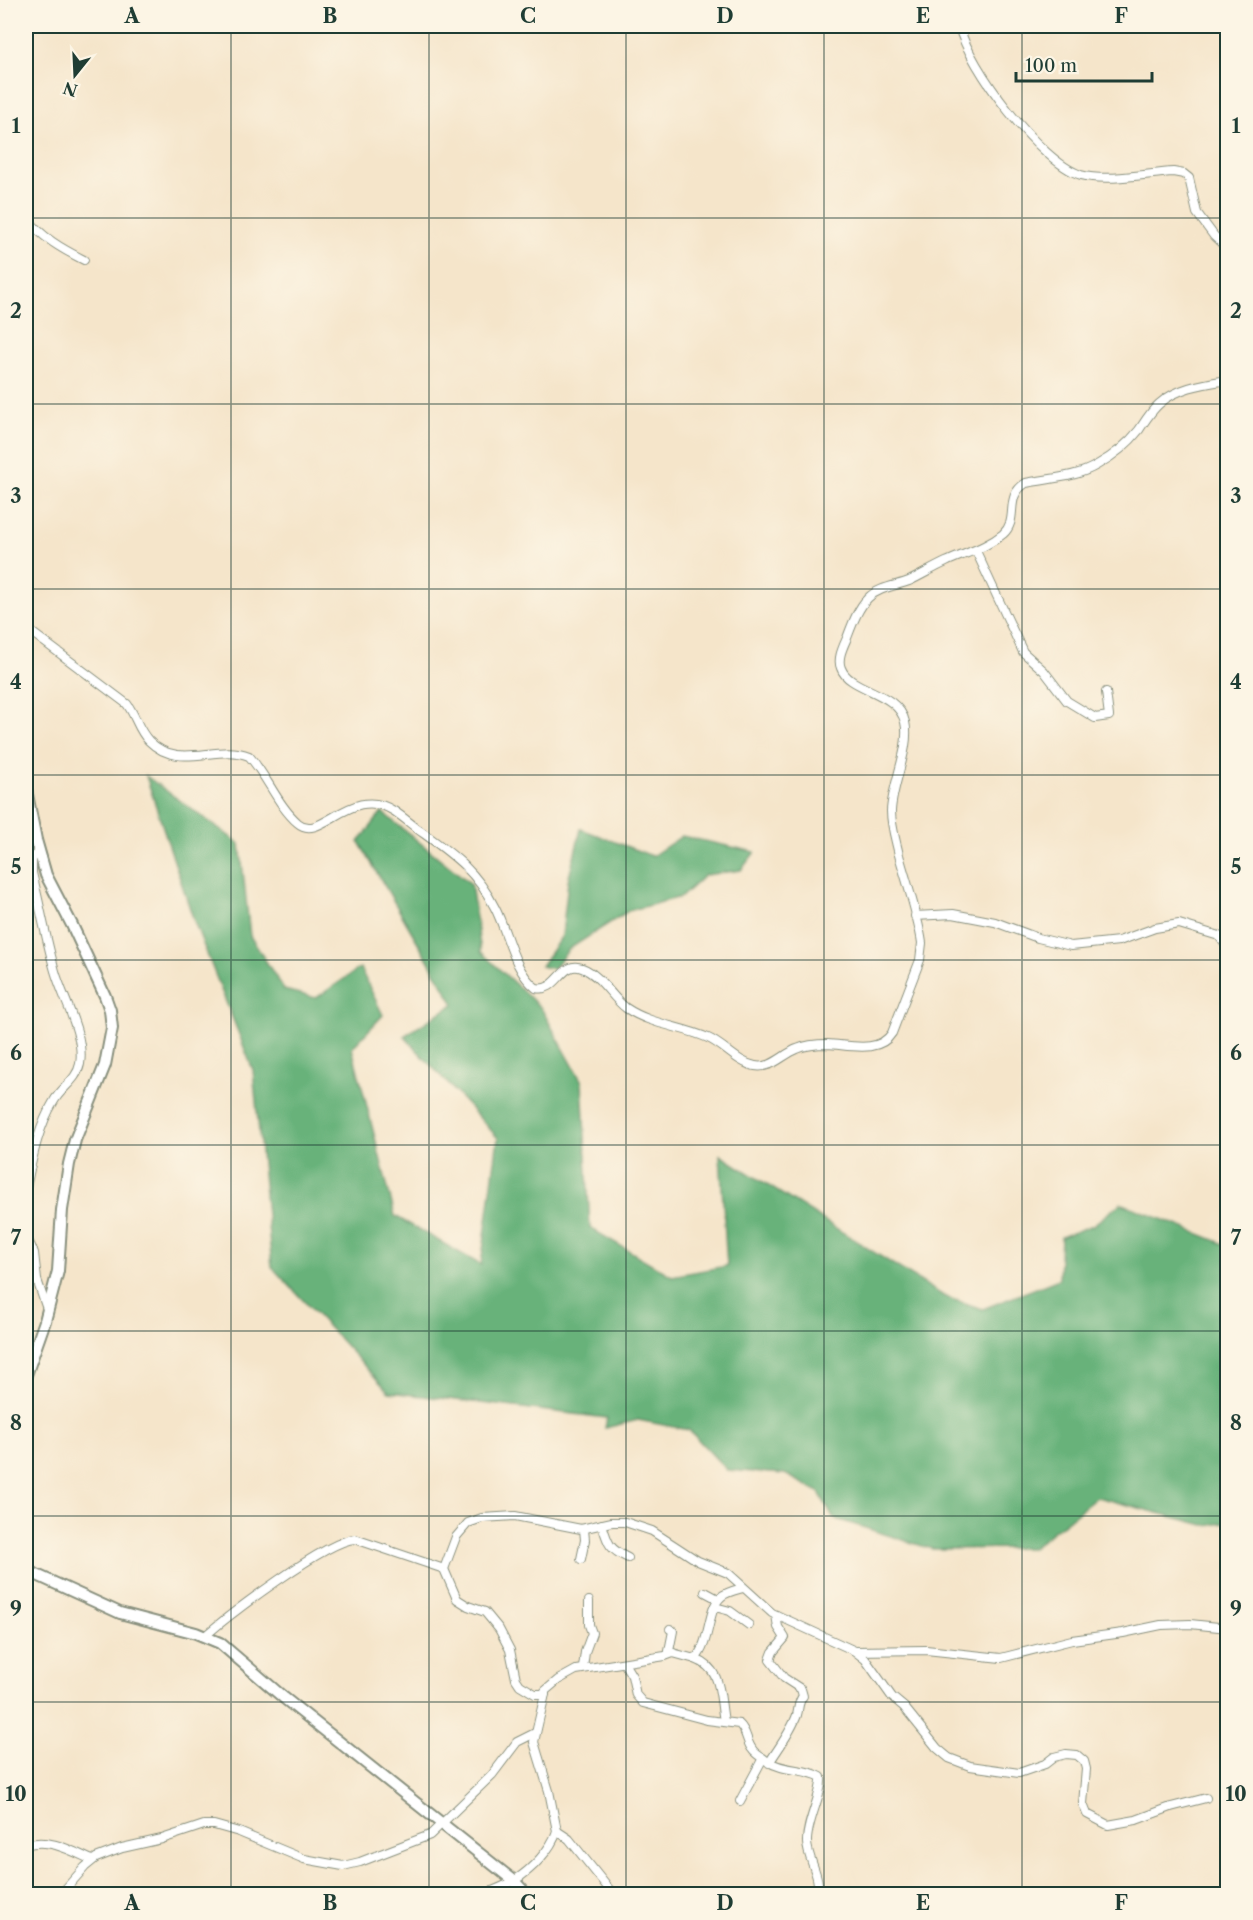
<svg xmlns="http://www.w3.org/2000/svg" width="1253" height="1920" viewBox="0 0 1253 1920" font-family="'Libre Caslon Text',serif">
<style>
.forest{fill:#68b27a;stroke:#447857;stroke-width:1.5}
.lines{fill:none;stroke-linecap:round;stroke-linejoin:round}
.street-casing{stroke:#8a917f;stroke-width:10}
.secondary-casing{stroke:#8a917f;stroke-width:14}
.street{stroke:#fff;stroke-width:8}
.secondary{stroke:#fff;stroke-width:10}
.grid{fill:none;stroke:#1f3d34;stroke-width:1.5;stroke-opacity:0.55}
.neatline{fill:none;stroke:#1f3d34;stroke-width:2}
.grid-label{font-size:20px;text-anchor:middle;font-weight:bold;fill:#1f3d34}
</style>
<rect width="100%" height="100%" fill="#fcf5e5"/>
<filter id="ink" filterUnits="userSpaceOnUse"><feTurbulence type="fractalNoise" baseFrequency=".0167" numOctaves="2"/><feDisplacementMap in="SourceGraphic" scale="12" xChannelSelector="R" yChannelSelector="G"/><feConvolveMatrix kernelMatrix="1 2 1 2 8 2 1 2 1" color-interpolation-filters="sRGB"/></filter>
<filter id="wash" filterUnits="userSpaceOnUse"><feTurbulence type="fractalNoise" baseFrequency=".008" numOctaves="4" result="noise"/><feDisplacementMap in="SourceGraphic" scale="24" xChannelSelector="R" yChannelSelector="G"/><feGaussianBlur stdDeviation="1.35" result="paint"/><feColorMatrix in="noise" values="0 0 0 0 0 0 0 0 0 0 0 0 0 0 0 0 0 1.4 0 .05"/><feComposite in="paint" operator="in"/></filter>
<g filter="url(#wash)">
<rect width="100%" height="100%" fill="#f5e5ca"/>
<g class="forest">
<polygon points="146,776 240,844 250,936 284,990 316,998 360,968 383,1015 352,1048 395,1216 481,1265 498,1138 404,1036 454,1004 359,842 382,812 471,884 481,952 541,1008 582,1082 590,1228 672,1276 727,1266 720,1155 945,1297 983,1309 1059,1279 1061,1237 1093,1225 1121,1203 1227,1245 1227,1523 1204,1525 1097,1497 1032,1548 932,1549 833,1518 819,1492 785,1474 727,1470 689,1430 638,1420 605,1428 607,1418 389,1392 272,1267 253,1070 194,921"/>
<polygon points="581,829 652,856 682,836 755,852 741,870 705,875 681,897 628,911 569,949 553,969 541,966 562,936 568,881"/>
</g>
</g>
<g filter="url(#ink)">
<g class="lines">
<g class="street-casing">
<g id="street">
<path d="M959,26C969,67 1040,162 1081,175C1106,182 1146,174 1173,172L1184,174L1189,178L1197,213L1214,236L1228,249"/>
<path d="M26,217C41,237 62,249 84,260"/>
<polyline points="976,551 1023,652 1044,671 1067,701 1095,718 1109,716 1106,692"/>
<path d="M26,628L127,704C136,716 138,730 149,741C179,771 216,743 249,756C267,776 278,806 298,823C321,843 351,783 394,811C403,817 411,824 419,830C452,854 476,870 495,908C508,933 513,970 536,988C558,993 561,960 582,968C601,975 611,997 626,1008C651,1025 681,1026 708,1038C724,1045 738,1063 755,1066C772,1069 782,1055 797,1049C806,1045 819,1044 828,1044C849,1045 879,1054 892,1033L920,960L922,943C918,915 907,884 899,855C896,841 891,826 891,811C892,784 911,747 905,722C898,691 849,691 841,668C837,659 843,647 847,638C852,625 858,608 868,598C879,587 896,586 909,581C922,575 933,568 946,562C965,553 986,548 1003,534C1020,519 1003,497 1026,483C1051,478 1075,478 1097,465C1113,456 1128,444 1139,430C1145,421 1151,411 1159,404C1178,387 1203,384 1228,380"/>
<polyline points="915,916 953,914 995,922 1038,938 1071,946 1119,941 1155,928 1179,924 1219,936 1228,948"/>
<path d="M26,1188C32,1159 38,1127 54,1101C62,1087 77,1080 80,1064C85,1035 63,999 55,971C46,939 40,906 32,873V859L39,851"/>
<polyline points="26,1236 34,1253 37,1280 48,1312"/>
<path d="M602,1524C608,1544 609,1549 628,1558"/>
<polyline points="581,1559 585,1540 584,1529"/>
<polyline points="444,1569 456,1537 468,1523 482,1518 515,1516 581,1529 612,1522 625,1522 652,1531 698,1561 728,1573 772,1613 855,1651 926,1650 1001,1658 1072,1640 1123,1633 1161,1625 1190,1624 1228,1628"/>
<polyline points="705,1592 718,1599"/>
<polyline points="715,1607 730,1611 749,1625"/>
<polyline points="670,1629 673,1631 669,1651 673,1653"/>
<path d="M205,1636C229,1615 327,1540 355,1539L444,1569L457,1599L468,1606L485,1612L499,1629L510,1650L516,1679L520,1685L535,1694H545L534,1742L549,1791L557,1831C551,1850 531,1870 515,1880C506,1886 494,1890 485,1894"/>
<polyline points="856,1652 865,1659 892,1697 904,1707 937,1748 949,1758 970,1766 1019,1773 1045,1764 1054,1757 1066,1754 1077,1755 1084,1761 1086,1769 1083,1804 1087,1814 1108,1825 1136,1820 1171,1807 1206,1798"/>
<path d="M695,1659C723,1669 719,1695 724,1721"/>
<path d="M624,1663L632,1676L636,1695L643,1703L707,1720L739,1724C747,1731 746,1741 752,1749C755,1754 762,1758 767,1761C784,1772 806,1768 821,1777C823,1794 806,1822 807,1843C808,1860 822,1878 817,1894"/>
<polyline points="583,1668 585,1652 592,1633 589,1625 589,1601"/>
<path d="M545,1694V1691L558,1680L576,1670L665,1656L673,1653L695,1659C711,1642 707,1609 721,1597C726,1592 736,1590 743,1588"/>
<path d="M769,1763C779,1747 791,1732 797,1715C799,1708 798,1702 803,1696L801,1689L784,1678L770,1660L773,1652L785,1638L778,1627L776,1615"/>
<polyline points="740,1801 763,1758"/>
<polyline points="557,1831 569,1839 613,1894"/>
<path d="M26,1845C48,1837 72,1851 92,1860"/>
<polyline points="61,1894 85,1867 96,1858 122,1848 162,1839 204,1825 214,1825 239,1832 304,1859 343,1866 360,1862 430,1835 492,1775 517,1742 535,1733"/>
</g>
</g>
<g class="secondary-casing">
<g id="secondary">
<polyline points="26,789 36,840 46,875 72,925 105,996 110,1010 112,1028 105,1065 75,1140 69,1164 62,1210 58,1271 45,1321 26,1375"/>
<polyline points="26,1570 120,1613 196,1633 220,1643 284,1698 514,1881 526,1894"/>
</g>
</g>
<use href="#street" class="street"/>
<use href="#secondary" class="secondary"/>
</g>
</g>
<path class="grid" d="M231,26V1894M429,26V1894M626,26V1894M824,26V1894M1022,26V1894M26,218H1228M26,404H1228M26,589H1228M26,775H1228M26,960H1228M26,1145H1228M26,1331H1228M26,1516H1228M26,1702H1228"/>
<rect width="1253" height="1920" fill="none" stroke="#fcf5e5" stroke-width="66"/>
<g transform="translate(75 75) rotate(198)" stroke="#fcf5e5" stroke-width="4.5" paint-order="stroke">
<path d="M0-4.5L10 22L0 15L-10 22Z" fill="#1f3d34"/>
<text y="-9" font-size="16" font-weight="bold" text-anchor="middle" fill="#1f3d34">N</text>
</g>
<path d="M1016 72v9h136v-9" fill="none" stroke="#1f3d34" stroke-width="3"/>
<text x="1025" y="72" font-size="18" fill="#1f3d34" stroke="#fcf5e5" stroke-width="4.5" paint-order="stroke">100 m</text>
<rect x="33" y="33" width="1187" height="1854" class="neatline"/>
<g class="grid-label">
<text x="132" y="23">A</text>
<text x="330" y="23">B</text>
<text x="528" y="23">C</text>
<text x="725" y="23">D</text>
<text x="923" y="23">E</text>
<text x="1121" y="23">F</text>
<text x="16" y="133">1</text>
<text x="1236" y="133">1</text>
<text x="16" y="318">2</text>
<text x="1236" y="318">2</text>
<text x="16" y="503">3</text>
<text x="1236" y="503">3</text>
<text x="16" y="689">4</text>
<text x="1236" y="689">4</text>
<text x="16" y="874">5</text>
<text x="1236" y="874">5</text>
<text x="16" y="1060">6</text>
<text x="1236" y="1060">6</text>
<text x="16" y="1245">7</text>
<text x="1236" y="1245">7</text>
<text x="16" y="1430">8</text>
<text x="1236" y="1430">8</text>
<text x="16" y="1616">9</text>
<text x="1236" y="1616">9</text>
<text x="16" y="1801">10</text>
<text x="1236" y="1801">10</text>
<text x="132" y="1910">A</text>
<text x="330" y="1910">B</text>
<text x="528" y="1910">C</text>
<text x="725" y="1910">D</text>
<text x="923" y="1910">E</text>
<text x="1121" y="1910">F</text>
</g>
</svg>
